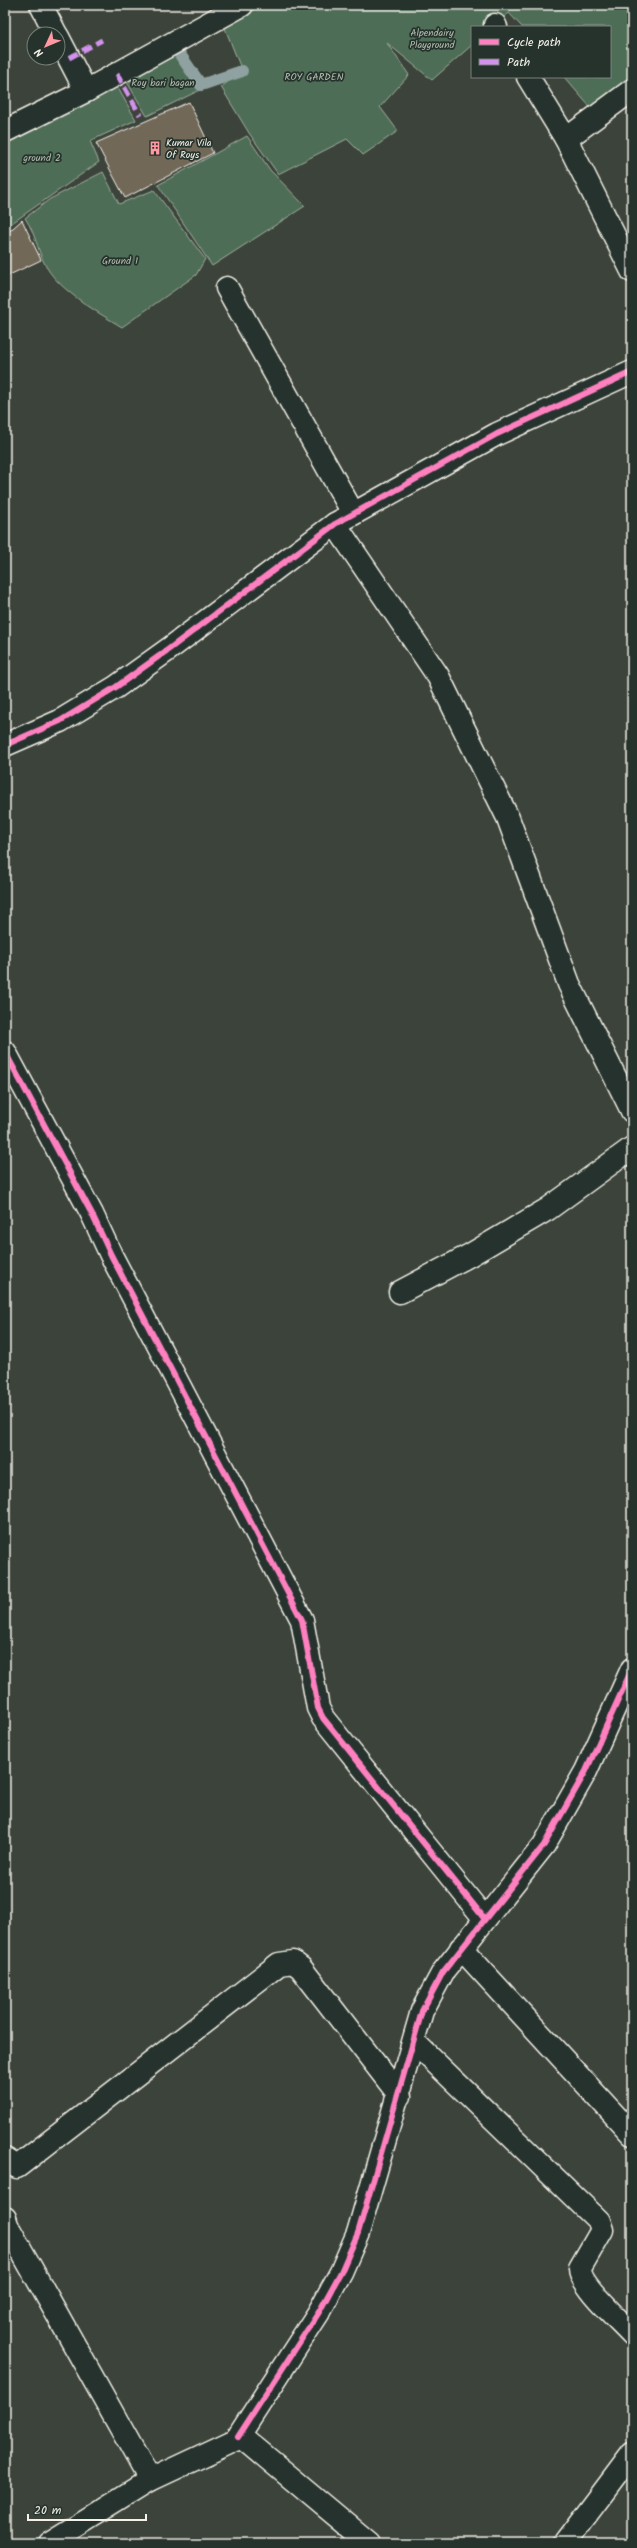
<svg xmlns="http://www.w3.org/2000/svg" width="637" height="2548" viewBox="0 0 637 2548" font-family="Kalam,sans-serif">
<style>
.green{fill:#4e6d57;stroke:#a1afa0}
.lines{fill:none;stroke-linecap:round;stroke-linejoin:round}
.stream{stroke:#8fa2a1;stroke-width:12}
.building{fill:#716859;stroke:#f4f1e8}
.minor-casing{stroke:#f4f1e8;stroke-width:25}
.minor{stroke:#26332d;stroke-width:22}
.quiet{stroke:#d193ec;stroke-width:5;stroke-dasharray:10 5;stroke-linecap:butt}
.cycleway-casing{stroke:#26332d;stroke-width:8}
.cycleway{stroke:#ff80c0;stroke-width:6}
.labels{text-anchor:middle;stroke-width:3.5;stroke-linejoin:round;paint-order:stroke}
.park-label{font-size:10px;fill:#b2bcae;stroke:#26332d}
.poi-label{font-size:10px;fill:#f4f1e8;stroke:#26332d;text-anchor:start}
</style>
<rect width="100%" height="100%" fill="#3c433a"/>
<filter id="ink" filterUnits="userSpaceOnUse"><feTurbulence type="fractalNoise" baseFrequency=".025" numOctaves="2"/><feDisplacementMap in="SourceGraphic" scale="8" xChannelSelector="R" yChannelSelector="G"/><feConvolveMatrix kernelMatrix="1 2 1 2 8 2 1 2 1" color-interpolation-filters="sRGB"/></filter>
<g filter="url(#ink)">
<g class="green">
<polygon points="254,5 632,5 632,77 590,107 564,77 610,77 610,27 522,27 509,13 492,27 472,27 472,45 432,80 387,43 409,75 380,107 398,131 363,155 347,139 278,174 249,133 221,87 242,71 223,23"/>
<polygon points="172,49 200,90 147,116 124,77"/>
<polygon points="114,81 136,120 90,141 99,162 5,228 5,136"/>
<polygon points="247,136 270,170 305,206 212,266 158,185"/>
<path d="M103,172L119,204L154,190L205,259L196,275L122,327C100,314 64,293 49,271C38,256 37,235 25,218L50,199Z"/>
</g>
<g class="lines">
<polyline class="stream" points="172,43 201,85 242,71"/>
</g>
<g class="building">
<polygon points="189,102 213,153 125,198 96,143"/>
<polygon points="22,220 41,260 5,277 5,235"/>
</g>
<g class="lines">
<g class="minor-casing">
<g id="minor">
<polyline points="41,5 56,34"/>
<polyline points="495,25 496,27"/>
<polyline points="58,37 86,91"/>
<polyline points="528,77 566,139 632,271"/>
<polyline points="5,131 86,91 242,5"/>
<polyline points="566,139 632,90"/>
<polyline points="227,288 353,513"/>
<polyline points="335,524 438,676 508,818 569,984 632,1111"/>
<polyline points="5,745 60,721 116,687 169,649 335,524 497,434 632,372"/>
<polyline points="5,1052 92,1214 111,1255 302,1620 318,1708 323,1718 484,1918"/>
<polyline points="400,1292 470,1255 548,1209 632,1148"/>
<polyline points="461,1948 632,2134"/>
<path d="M414,2042L599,2221L602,2230L580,2268C579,2284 620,2321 632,2334"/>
<polyline points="5,2159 17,2167 21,2164 279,1964 293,1962 301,1968 400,2096"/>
<polyline points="5,2218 7,2225 150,2480"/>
<polyline points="238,2437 319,2312 341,2272 358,2233 422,2011 443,1972 544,1845 586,1771 632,1669"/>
<polyline points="49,2543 150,2480 242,2437 369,2543"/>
<polyline points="565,2543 632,2454"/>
</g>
</g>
<use href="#minor" class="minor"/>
<g class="quiet">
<polyline points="69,58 102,40"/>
<polyline points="117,74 140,115"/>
</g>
<g class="cycleway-casing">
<g id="cycleway">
<polyline points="5,745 60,721 116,687 169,649 335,524 497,434 632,372"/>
<polyline points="5,1052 92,1214 111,1255 302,1620 318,1708 323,1718 484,1918"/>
<polyline points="238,2437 319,2312 341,2272 358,2233 422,2011 443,1972 544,1845 586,1771 632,1669"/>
</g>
</g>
<use href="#cycleway" class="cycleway"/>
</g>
</g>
<defs>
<g id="building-bare" transform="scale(1.08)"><path d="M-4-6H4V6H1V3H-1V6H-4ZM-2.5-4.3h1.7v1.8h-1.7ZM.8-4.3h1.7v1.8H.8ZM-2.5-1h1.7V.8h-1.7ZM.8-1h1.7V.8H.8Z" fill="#ff9aa2" stroke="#26332d" stroke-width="2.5" paint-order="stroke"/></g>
</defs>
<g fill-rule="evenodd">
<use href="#building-bare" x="155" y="148"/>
</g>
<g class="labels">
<g class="park-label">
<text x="432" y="36">Alpendairy<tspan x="432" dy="12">Playground</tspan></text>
<text x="314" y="80">ROY GARDEN</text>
<text x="163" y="86">Roy bari bagan</text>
<text x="42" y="161">ground 2</text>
<text x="120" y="264">Ground 1</text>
</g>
<g class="poi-label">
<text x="166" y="146">Kumar Vila<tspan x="166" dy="12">Of Roys</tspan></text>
</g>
</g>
<rect width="637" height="2548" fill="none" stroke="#26332d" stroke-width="20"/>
<rect x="10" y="10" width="617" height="2528" fill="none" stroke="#f4f1e8" stroke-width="1.5" filter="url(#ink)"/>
<rect x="471" y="26" width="140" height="52" fill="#26332d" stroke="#787f78"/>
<rect x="479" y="39" width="20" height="6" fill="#ff80c0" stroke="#787f78"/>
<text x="507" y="46" font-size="12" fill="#f4f1e8">Cycle path</text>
<rect x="479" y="59" width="20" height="6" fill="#d193ec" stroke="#787f78"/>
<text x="507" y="66" font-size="12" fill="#f4f1e8">Path</text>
<g transform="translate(46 46) rotate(226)"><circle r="19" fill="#26332d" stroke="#787f78"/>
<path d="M0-3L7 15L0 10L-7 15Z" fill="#ff9aa2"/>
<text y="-6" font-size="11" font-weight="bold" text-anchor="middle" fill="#f4f1e8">N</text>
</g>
<path d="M28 2514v6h118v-6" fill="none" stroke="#f4f1e8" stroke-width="2"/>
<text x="34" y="2514" font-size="12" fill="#f4f1e8" stroke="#26332d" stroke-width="3" paint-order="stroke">20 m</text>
</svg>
